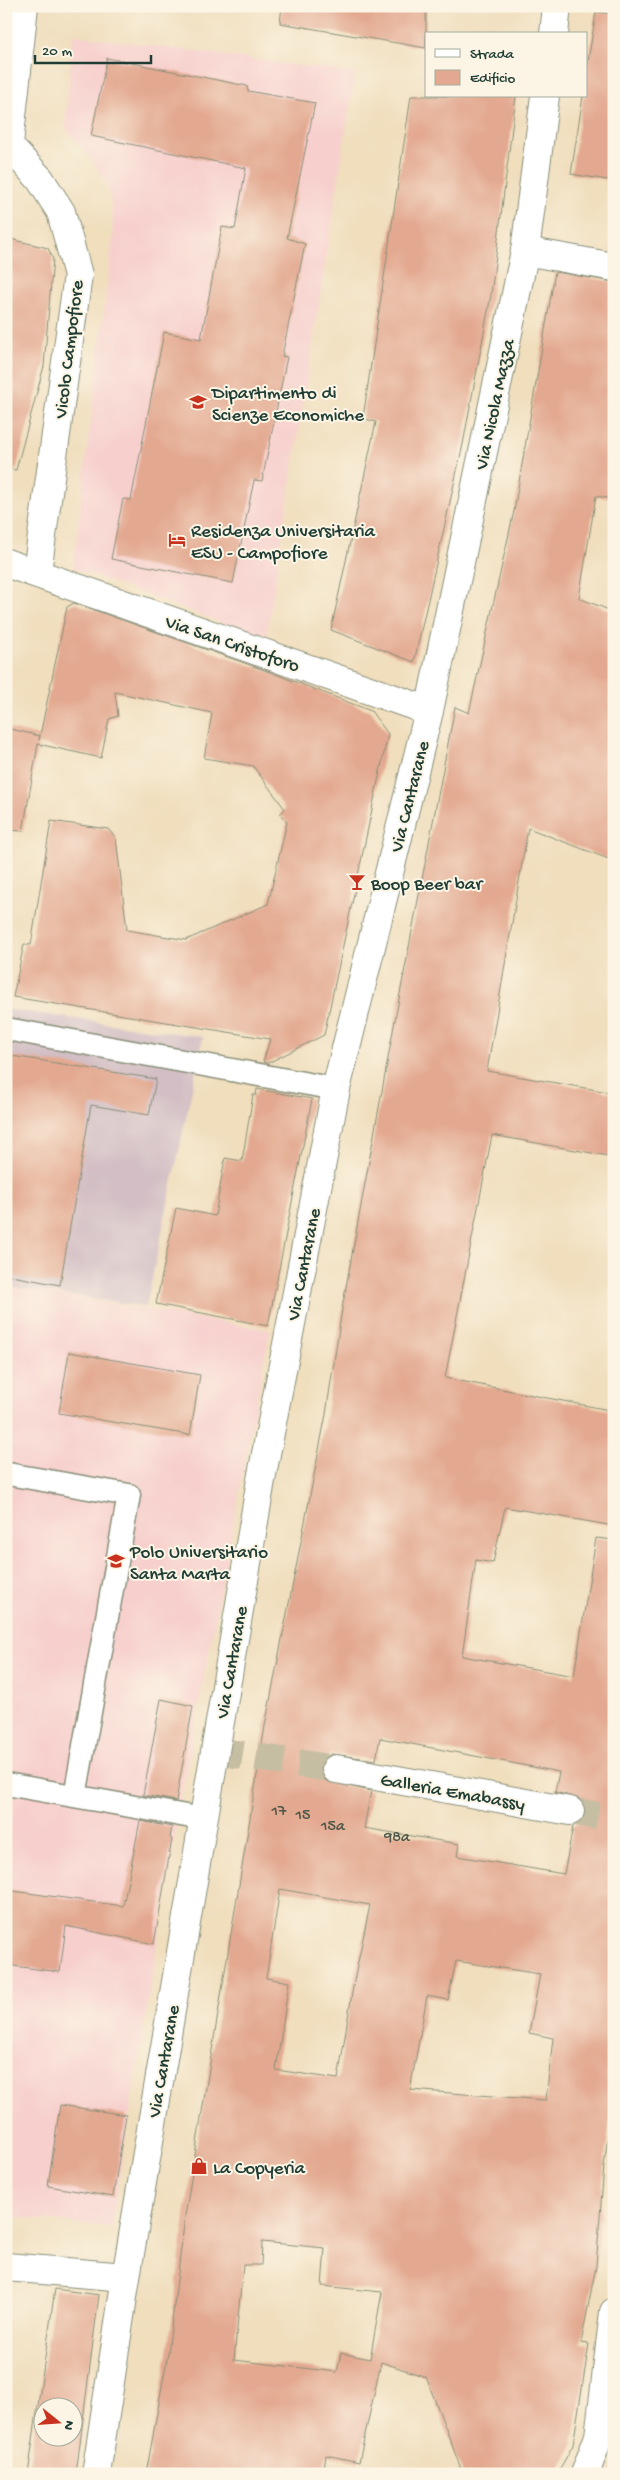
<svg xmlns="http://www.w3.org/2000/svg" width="620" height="2480" viewBox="0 0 620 2480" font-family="'Gochi Hand',sans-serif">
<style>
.built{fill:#f7d0ce}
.industrial{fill:#d2bec4}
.building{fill:#e3a990;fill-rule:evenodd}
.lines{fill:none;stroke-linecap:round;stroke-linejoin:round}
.street-tunnel{stroke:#c6bea2;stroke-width:28;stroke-dasharray:28 14;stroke-linecap:butt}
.lane-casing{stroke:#888e78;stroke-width:25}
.street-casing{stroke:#888e78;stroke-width:30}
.secondary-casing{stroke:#888e78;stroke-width:30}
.lane{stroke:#fff;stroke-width:22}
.street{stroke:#fff;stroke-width:28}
.secondary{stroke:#fff;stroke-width:28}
.labels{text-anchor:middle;stroke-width:4;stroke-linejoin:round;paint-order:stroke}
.number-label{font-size:16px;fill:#50584b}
.street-label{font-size:19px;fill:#1f3d34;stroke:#fcf5e5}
.poi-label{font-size:19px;fill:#1f3d34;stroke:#fcf5e5;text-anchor:start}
</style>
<rect width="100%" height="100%" fill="#fcf5e5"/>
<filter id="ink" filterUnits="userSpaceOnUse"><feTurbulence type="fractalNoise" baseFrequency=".02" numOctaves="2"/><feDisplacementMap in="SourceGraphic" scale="10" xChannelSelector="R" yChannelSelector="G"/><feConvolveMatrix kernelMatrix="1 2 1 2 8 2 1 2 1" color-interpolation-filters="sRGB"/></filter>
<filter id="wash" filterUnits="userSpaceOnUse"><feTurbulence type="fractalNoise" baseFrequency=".0096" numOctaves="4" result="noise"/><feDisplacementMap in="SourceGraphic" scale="20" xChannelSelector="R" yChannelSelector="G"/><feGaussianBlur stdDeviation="1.12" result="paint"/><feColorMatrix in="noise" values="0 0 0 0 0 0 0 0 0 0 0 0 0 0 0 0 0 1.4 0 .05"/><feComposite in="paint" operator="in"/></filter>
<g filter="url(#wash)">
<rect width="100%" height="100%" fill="#f0debd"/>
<g class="built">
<polygon points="73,35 355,73 266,639 73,568 113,237 112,208 108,187 94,163 65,128"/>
<polygon points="6,1286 270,1330 182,1792 111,2227 6,2216"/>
</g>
<polygon class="industrial" points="6,1009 203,1037 146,1307 6,1286"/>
<g id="blocks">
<g class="building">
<polygon points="282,6 426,6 426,48 280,23"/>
<polygon points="596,12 614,14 614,181 571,174 583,96 586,96 586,74"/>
<polygon points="107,58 247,86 248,91 315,103 287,238 305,244 282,356 287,357 262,481 254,480 233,583 111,559 123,499 131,500 164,332 201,339 222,227 235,229 246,168 91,136"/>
<polygon points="411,96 516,96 491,295 463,444 414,662 331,630 376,422 363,418"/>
<polygon points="6,238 48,248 53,259 44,366 16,470 6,469"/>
<path d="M555,272L614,282V499L596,496L579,598L614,612V861L528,828L487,1071L614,1093V1157L492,1135L445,1378L614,1411V1526L505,1507L493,1563L476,1560L462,1656L574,1676L596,1538L614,1540V2090L604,2166L596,2266L581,2343L589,2344L573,2445L557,2474H463L426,2377L381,2362L359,2462L326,2455L323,2474H146L168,2353L185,2216L265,1726L326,1414L342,1309L395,1020L455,707L469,713L514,511ZM380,1738L559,1772L555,1792L580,1799L584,1805L585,1813L582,1821L573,1826L564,1874L457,1856L459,1844L364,1828L371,1791L326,1781L322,1775L321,1767L324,1759L331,1754L376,1760ZM280,1889L370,1905L354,1981L338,2079L276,2070L289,1982L266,1978ZM456,1961L540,1974L529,2033L553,2038L546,2100L410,2090L427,1996L448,2000ZM262,2242L325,2248L322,2286L382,2292L370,2359L341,2353L337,2372L234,2360L243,2265H261Z"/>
<polygon points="74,603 270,672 371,711 388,734 324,1035 268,1063 263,1062 270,1039 13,997 24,944 31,945 51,821 108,829 116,838 127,930 186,940 268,904 287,822 280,814 285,809 253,766 204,758 212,713 115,692 118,716 109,719 101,758 38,744 23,831 6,830 6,728 40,736 39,740 67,607"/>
<polygon points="6,1055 156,1079 149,1115 91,1105 60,1285 6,1275"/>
<polygon points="257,1089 312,1099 268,1326 156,1304 176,1208 215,1216 225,1158 242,1161 253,1095 256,1095"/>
<polygon points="69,1352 200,1375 190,1435 59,1413"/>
<polygon points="161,1699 193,1706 176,1801 143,1795"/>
<polygon points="140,1821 172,1827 170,1838 172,1839 154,1944 66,1926 60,1972 6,1965 6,1890 123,1906"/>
<polygon points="60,2105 126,2115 113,2197 48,2186"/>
<path d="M55,2289L99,2295L76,2474H28ZM42,2408H72V2438H42Z"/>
</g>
</g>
</g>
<g filter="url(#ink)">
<use href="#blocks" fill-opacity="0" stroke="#888e78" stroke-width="1"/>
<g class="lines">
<g class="street-tunnel">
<polyline points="215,1751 336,1769"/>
<polyline points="570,1811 614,1819"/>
</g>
<g class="lane-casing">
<g id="lane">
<polyline points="12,1030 336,1089"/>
<polyline points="8,1474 129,1495 75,1796"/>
<polyline points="6,1784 203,1819"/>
</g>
</g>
<g class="street-casing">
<g id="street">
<polyline points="554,34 557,6"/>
<polyline points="6,143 40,179 61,212 78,275 37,572"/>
<polyline points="6,147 9,144 24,6"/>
<polyline points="525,251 614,267"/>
<polyline points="6,563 429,711"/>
<polyline points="336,1769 570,1811"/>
<polyline points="6,2267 126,2277"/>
<polyline points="96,2474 126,2277 261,1480 336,1089 429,711 525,251 545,96"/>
</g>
</g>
<g class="secondary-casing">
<polyline id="secondary" points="585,2474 599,2436 614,2312"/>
</g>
<use href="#lane" class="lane"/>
<use href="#street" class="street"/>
<use href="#secondary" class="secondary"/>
</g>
</g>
<defs>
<g id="university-bare" transform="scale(1.35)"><path d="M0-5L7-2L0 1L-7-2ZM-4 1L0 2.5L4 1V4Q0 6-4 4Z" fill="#c8321e" stroke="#fcf5e5" stroke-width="2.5" paint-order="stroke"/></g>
<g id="hotel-bare" transform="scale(1.35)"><path d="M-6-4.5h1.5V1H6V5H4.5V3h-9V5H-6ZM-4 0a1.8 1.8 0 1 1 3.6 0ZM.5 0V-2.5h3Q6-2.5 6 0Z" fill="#c8321e" stroke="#fcf5e5" stroke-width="2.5" paint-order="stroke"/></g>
<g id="bar-bare" transform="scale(1.35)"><path d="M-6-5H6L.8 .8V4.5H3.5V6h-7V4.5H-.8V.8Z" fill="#c8321e" stroke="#fcf5e5" stroke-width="2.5" paint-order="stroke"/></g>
<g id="shop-bare" transform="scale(1.35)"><path d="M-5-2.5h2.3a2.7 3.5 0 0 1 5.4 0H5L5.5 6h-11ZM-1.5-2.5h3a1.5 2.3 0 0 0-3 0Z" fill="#c8321e" stroke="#fcf5e5" stroke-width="2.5" paint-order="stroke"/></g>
</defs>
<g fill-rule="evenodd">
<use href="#university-bare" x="198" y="402"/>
<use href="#hotel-bare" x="177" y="540"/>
<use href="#bar-bare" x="357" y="882"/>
<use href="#university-bare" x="116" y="1561"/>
<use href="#shop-bare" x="199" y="2166"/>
</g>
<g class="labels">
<g class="number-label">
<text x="279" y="1815">17</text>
<text x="303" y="1819">15</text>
<text x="333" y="1830">15a</text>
<text x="397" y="1841">98a</text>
</g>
<g class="street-label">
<text transform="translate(67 349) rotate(-83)" y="7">Vicolo Campofiore</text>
<text transform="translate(493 404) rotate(-78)" y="7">Via Nicola Mazza</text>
<text transform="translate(233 642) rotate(19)" y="7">Via San Cristoforo</text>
<text transform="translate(408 796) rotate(-76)" y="7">Via Cantarane</text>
<text transform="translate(302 1264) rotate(-79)" y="7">Via Cantarane</text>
<text transform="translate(230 1662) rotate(-80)" y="7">Via Cantarane</text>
<text transform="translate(453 1790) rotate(10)" y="7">Galleria Emabassy</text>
<text transform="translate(162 2061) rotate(-80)" y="7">Via Cantarane</text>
</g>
<g class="poi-label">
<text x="212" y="398">Dipartimento di<tspan x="212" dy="22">Scienze Economiche</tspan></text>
<text x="191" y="536">Residenza Universitaria<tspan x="191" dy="22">ESU - Campofiore</tspan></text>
<text x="371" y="889">Boop Beer bar</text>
<text x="130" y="1557">Polo Universitario<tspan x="130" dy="22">Santa Marta</tspan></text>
<text x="213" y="2173">La Copyeria</text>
</g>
</g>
<rect width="620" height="2480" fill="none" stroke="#fcf5e5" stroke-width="25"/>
<rect x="425" y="32" width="162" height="65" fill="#fcf5e5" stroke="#a4ab9e"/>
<rect x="435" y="49" width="25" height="8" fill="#ffffff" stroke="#a4ab9e"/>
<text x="470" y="58" font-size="15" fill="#1f3d34">Strada</text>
<rect x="435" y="70" width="25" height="15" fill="#e3a990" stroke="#a4ab9e"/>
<text x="470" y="82" font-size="15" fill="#1f3d34">Edificio</text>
<g transform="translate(58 2422) rotate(107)"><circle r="24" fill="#fcf5e5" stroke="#a4ab9e"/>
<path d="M0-4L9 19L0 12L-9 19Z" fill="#c8321e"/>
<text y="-8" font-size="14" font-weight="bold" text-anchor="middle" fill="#1f3d34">N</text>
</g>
<path d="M35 55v8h116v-8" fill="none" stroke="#1f3d34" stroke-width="2.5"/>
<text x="42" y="55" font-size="15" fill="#1f3d34" stroke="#fcf5e5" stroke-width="4" paint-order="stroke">20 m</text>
</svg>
